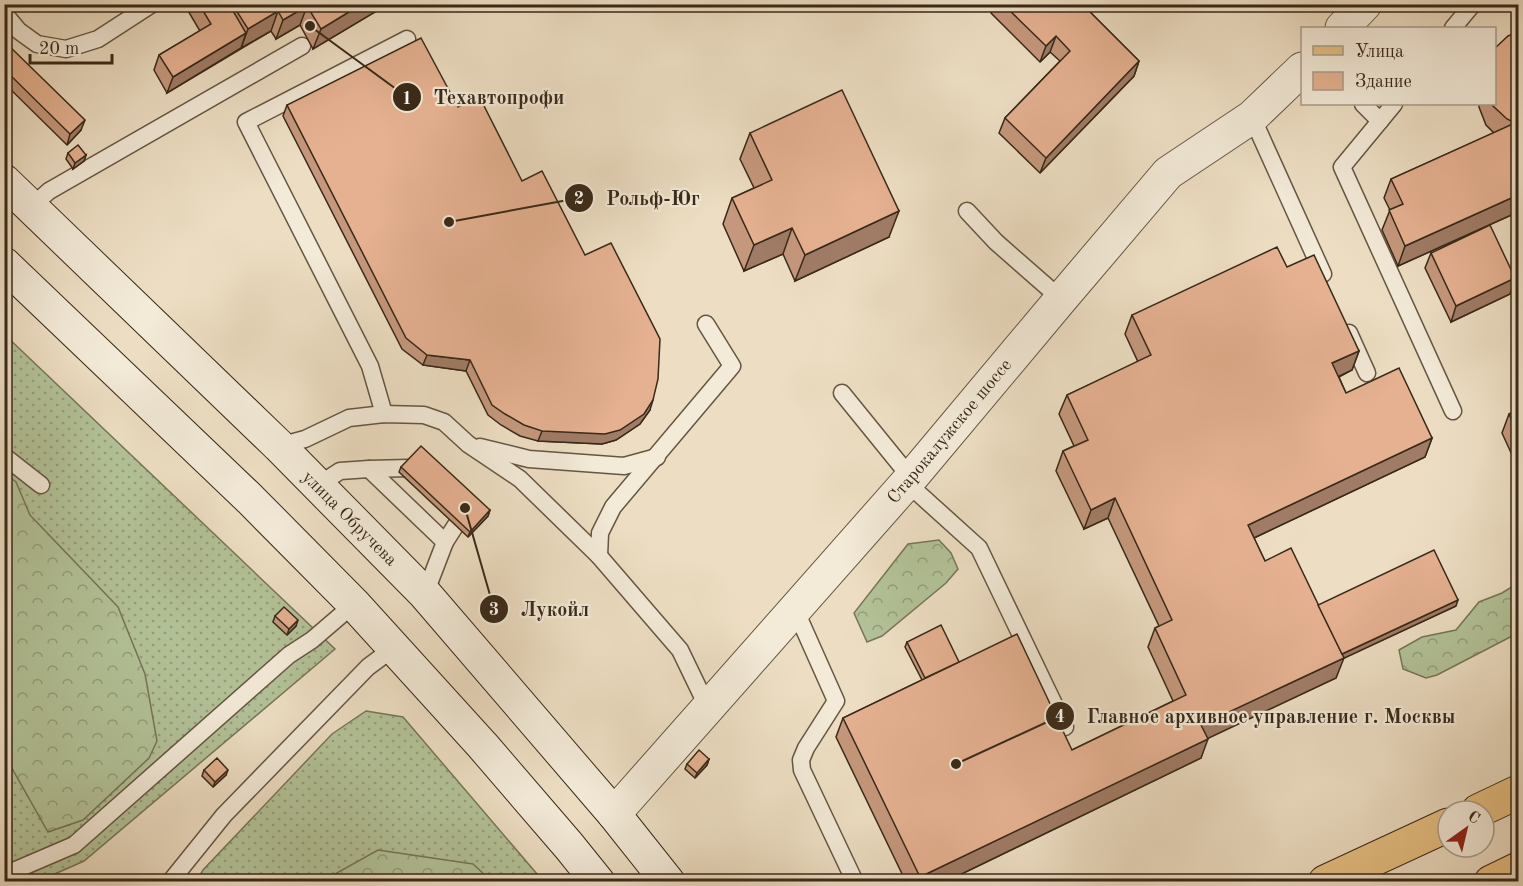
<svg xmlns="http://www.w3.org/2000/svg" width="1523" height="886" viewBox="0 0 1523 886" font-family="'Old Standard TT',serif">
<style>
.grass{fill:url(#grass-dots);stroke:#767658;stroke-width:1.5}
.forest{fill:url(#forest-crowns);stroke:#767658;stroke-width:1.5}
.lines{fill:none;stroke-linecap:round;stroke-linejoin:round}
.service-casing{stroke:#655643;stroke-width:19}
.minor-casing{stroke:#655643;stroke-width:35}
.secondary-casing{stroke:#382918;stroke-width:35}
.primary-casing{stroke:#382918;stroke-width:35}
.service{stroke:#f3ead8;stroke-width:16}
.minor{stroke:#f3ead8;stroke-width:33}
.secondary{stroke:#f3ead8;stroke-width:33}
.primary{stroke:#e6bf82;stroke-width:33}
.wall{fill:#c5987d;stroke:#382918;stroke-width:1.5}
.shaded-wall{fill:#a07c66;stroke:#382918;stroke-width:1.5}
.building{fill:#e5b191;stroke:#382918;stroke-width:1.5}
.labels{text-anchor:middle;stroke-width:4.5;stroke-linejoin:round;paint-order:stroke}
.street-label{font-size:18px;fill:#382918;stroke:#f3ead8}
.leader{fill:none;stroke:#382918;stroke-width:2}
.callout-dot{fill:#382918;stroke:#f3ead8;stroke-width:2}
.mark-label{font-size:18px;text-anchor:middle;font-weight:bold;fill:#fff}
.callout-label{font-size:20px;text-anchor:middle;font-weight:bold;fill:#382918;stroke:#f3ead8;stroke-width:4.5;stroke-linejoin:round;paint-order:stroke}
</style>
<defs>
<pattern id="grass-dots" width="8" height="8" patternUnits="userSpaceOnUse" patternTransform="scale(1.5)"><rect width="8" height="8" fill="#b3c298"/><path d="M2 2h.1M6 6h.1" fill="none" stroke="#939e7b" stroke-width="1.8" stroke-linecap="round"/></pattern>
<pattern id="forest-crowns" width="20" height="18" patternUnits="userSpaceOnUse" patternTransform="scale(1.5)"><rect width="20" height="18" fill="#b3c298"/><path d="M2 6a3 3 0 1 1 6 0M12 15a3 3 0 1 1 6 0" fill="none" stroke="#939e7b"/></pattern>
</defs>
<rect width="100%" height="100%" fill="#eddec3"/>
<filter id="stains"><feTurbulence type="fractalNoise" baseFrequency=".00333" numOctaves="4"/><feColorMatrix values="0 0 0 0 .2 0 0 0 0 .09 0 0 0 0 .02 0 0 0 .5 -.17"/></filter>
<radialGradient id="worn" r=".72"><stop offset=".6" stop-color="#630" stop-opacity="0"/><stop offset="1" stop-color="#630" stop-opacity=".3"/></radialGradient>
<g class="grass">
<polygon points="4,334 335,649 84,861 39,881 5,881"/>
<polygon points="366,711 403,717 543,881 196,882 203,870 332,734"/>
</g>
<g class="forest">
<polygon points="4,473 16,482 30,515 118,607 145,674 157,741 149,758 83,820 48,832 5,756"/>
<polygon points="939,540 951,553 958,569 946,583 882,636 867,642 854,613 908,544"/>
<polygon points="1518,583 1518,633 1437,675 1426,678 1403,669 1399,650 1422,637 1456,630 1479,602 1502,593"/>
<polygon points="378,850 473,864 488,878 487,881 286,881 290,879 328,878"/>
</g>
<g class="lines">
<g class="service-casing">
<g id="service">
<polyline points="4,22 9,19 19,31 37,44 66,49 98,39 152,4"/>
<polyline points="1453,28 1473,4"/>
<polyline points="1363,104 1380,121"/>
<polyline points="1394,104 1342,167 1453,411"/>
<polyline points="1252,117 1323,274"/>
<polyline points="31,207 49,191 302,46"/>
<polyline points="967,211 996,242 1061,299"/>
<polyline points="1349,333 1367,373"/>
<polyline points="842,393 911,478"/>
<polyline points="384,414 370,366 246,122 407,39"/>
<polyline points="279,446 305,439 349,418 384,414 424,415 444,422 468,444 520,479 599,556 680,650 708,708"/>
<polyline points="480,447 529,459 624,466 657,457"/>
<polyline points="4,456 41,485"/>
<polyline points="369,469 409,468 418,477"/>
<polyline points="907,483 979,548 1065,727"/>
<polyline points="317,486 340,471 369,469 445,542 425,594"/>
<polyline points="445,542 461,517 452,509"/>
<polyline points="599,556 600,533 613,507 732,366 706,324"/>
<polyline points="795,609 836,701 806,748 801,760 802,770 855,882"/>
<polyline points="4,875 74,845 289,655 312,640 354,604"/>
<polyline points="170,882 224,815 368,667 395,647"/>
</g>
</g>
<g class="minor-casing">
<g id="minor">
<polyline points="1342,28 1365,4"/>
<polyline points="614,814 911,478 1061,299 1168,173 1252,117 1302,69"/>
</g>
</g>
<g class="secondary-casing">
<g id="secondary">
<polyline points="4,181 279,446 425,594 614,814 668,882"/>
<polyline points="4,264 250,499 354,604 483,746 569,846 598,882"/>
</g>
</g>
<g class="primary-casing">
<g id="primary">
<polyline points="1478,811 1518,792"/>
<polyline points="1325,882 1448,825"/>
<polyline points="1491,882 1518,869"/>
</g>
</g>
<use href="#service" class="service"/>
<use href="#minor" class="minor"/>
<use href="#secondary" class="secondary"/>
<use href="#primary" class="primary"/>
</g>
<g class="wall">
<polygon points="81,4 94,4 84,10"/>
<polygon points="184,4 229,4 233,11 234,7 238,4 385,6 313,49 300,25 276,39 271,31 167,93 154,70 159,55 200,31"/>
<polygon points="994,4 1082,4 1139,61 1134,76 1040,173 999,133 1005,118 1060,61 1050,52 1040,62 991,13"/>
<polygon points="1518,32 1518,212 1398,266 1382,230 1390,210 1384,198 1391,179 1494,133 1486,125 1479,107 1479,104 1494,104"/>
<polygon points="4,41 81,130 67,145 4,83"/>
<polygon points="287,105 458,107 522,181 650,410 640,424 616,440 602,444 538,441 520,436 501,425 488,415 466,371 423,365 402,349 283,116"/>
<polygon points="750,133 889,237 795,281 783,254 744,271 723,224 732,198 754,188 740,159"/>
<polygon points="68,153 86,155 84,161 73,169 66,159"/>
<polygon points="1431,253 1515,278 1510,294 1451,322 1425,268"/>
<polygon points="1287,267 1359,351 1352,370 1339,377 1346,393 1432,438 1425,457 1254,538 1265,561 1318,605 1456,606 1343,658 1336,678 1207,738 1201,758 945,882 906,882 836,737 843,718 922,680 905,647 907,642 959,662 1072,750 1173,701 1148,647 1155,628 1159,626 1108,518 1084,529 1056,471 1063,451 1074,446 1059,414 1067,395 1138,362 1125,334 1132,315"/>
<polygon points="1518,409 1518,468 1502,433 1509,414"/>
<polygon points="401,467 490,510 488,516 468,537 399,472"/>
<polygon points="275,616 296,626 287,635 273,622"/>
<polygon points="709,759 707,765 695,778 685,769 687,764"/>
<polygon points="204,770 226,775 213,787 202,776"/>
</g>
<g class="shaded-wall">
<polygon points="87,4 94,4 84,10"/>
<polygon points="362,4 386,4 385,6 313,49 321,29"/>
<polygon points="307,6 300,25 276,39 283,20"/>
<polygon points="278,11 271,31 241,48 248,29"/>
<polygon points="246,33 241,48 167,93 173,77"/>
<polygon points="1056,36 1050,52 1040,62 1046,46"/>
<polygon points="1139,61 1134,76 1040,173 1046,158"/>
<polygon points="85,120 81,130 67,145 70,134"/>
<polygon points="86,155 84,161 73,169 75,163"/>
<polygon points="1518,195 1518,212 1398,266 1405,246"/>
<polygon points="899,211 889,237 795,281 805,255"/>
<polygon points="792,228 783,254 744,271 754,245"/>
<polygon points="1515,278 1510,294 1451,322 1456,306"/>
<polygon points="1359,351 1352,370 1325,383 1332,363"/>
<polygon points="427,355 470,360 466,371 423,365"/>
<polygon points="653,400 650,410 640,424 616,440 602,444 538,441 542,431"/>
<polygon points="1432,438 1425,457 1241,544 1248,525"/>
<polygon points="1115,498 1108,518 1084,529 1091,510"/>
<polygon points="490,510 488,516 468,537 470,532"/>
<polygon points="1458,600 1456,606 1338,661 1340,655"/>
<polygon points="298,620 296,626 287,635 289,629"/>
<polygon points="1344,658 1336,678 1194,745 1201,725"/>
<polygon points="1208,739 1201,758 945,882 919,882 920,877"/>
<polygon points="709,759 707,765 695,778 697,773"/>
<polygon points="228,770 226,775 213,787 215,782"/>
</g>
<g class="building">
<polygon points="199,4 229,4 246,33 173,77 159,55 211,24"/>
<polygon points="238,4 362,4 321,29 307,6 283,20 278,11 248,29 234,7"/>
<polygon points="1003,4 1082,4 1139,61 1046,158 1005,118 1070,51 1056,36 1046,46"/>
<polygon points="1518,32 1518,195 1405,246 1389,210 1403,204 1391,179 1515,123 1507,119 1493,106 1492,104 1494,104 1494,49 1508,36"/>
<polygon points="421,38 458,107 479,96 522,181 542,171 585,255 611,243 660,339 658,379 653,400 644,414 620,430 605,434 542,431 524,425 505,414 492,405 470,360 427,355 406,338 287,105"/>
<polygon points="4,41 85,120 70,134 4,69"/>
<polygon points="842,90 899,211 805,255 792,228 754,245 732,198 772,180 750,133"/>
<polygon points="78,145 86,155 75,163 68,153"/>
<polygon points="1490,225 1515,278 1456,306 1431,253"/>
<polygon points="1277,247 1287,267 1314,255 1359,351 1332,363 1346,393 1399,368 1432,438 1248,525 1265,561 1291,548 1344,658 1201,725 1208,739 920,877 843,718 1017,634 1072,750 1186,695 1155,628 1172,620 1115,498 1091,510 1063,451 1088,440 1067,395 1151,355 1132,315"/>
<polygon points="1518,409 1518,434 1509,414"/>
<polygon points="421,446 490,510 470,532 401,467"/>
<polygon points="1434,550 1458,600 1342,654 1318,605"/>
<polygon points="284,607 298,620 289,629 275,616"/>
<polygon points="941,625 959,662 925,678 907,642"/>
<polygon points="699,750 709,759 697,773 687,764"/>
<polygon points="217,758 228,770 215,782 204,770"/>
</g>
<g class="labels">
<g class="street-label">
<text transform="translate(949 431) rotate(-50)" y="6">Старокалужское шоссе</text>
<text transform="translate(350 518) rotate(45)" y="6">улица Обручева</text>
</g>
</g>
<path class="leader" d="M310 26L407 97M449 222L579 198M465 508L494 609M956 764L1060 716"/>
<g class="callout-dot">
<circle cx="310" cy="26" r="6"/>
<circle cx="449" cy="222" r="6"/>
<circle cx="465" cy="508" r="6"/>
<circle cx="956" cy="764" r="6"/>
<circle cx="407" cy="97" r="15"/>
<circle cx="579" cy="198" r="15"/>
<circle cx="494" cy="609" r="15"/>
<circle cx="1060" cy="716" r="15"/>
</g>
<g class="mark-label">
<text x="407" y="104">1</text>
<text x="579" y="204">2</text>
<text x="494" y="615">3</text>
<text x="1060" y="722">4</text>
</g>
<g class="callout-label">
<text x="499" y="104">Техавтопрофи</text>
<text x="653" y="205">Рольф-Юг</text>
<text x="555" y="616">Лукойл</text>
<text x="1271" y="723">Главное архивное управление г. Москвы</text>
</g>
<rect width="1523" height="886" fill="none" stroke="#eddec3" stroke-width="24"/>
<rect x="6" y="6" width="1511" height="874" fill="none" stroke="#382918" stroke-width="3"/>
<rect x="12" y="12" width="1499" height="862" fill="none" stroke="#382918" stroke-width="1.5"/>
<rect x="1301" y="27" width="195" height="78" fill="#f3ead8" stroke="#a89d8b" stroke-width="1.5"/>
<rect x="1313" y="46" width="30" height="9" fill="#e6bf82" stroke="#a89d8b" stroke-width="1.5"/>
<text x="1355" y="57" font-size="18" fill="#382918">Улица</text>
<rect x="1313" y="72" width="30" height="18" fill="#e5b191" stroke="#a89d8b" stroke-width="1.5"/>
<text x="1355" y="87" font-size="18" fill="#382918">Здание</text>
<g transform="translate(1466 829) rotate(34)"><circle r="28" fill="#f3ead8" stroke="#a89d8b" stroke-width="1.5"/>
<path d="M0-4.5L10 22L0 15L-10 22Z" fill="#8f2418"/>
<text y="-9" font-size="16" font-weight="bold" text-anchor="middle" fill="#382918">С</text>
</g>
<path d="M30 54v9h82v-9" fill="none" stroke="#382918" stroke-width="3"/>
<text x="39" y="54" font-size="18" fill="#382918" stroke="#f3ead8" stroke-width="4.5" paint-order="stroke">20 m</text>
<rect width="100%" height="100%" filter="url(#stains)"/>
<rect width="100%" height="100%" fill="url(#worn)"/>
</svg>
